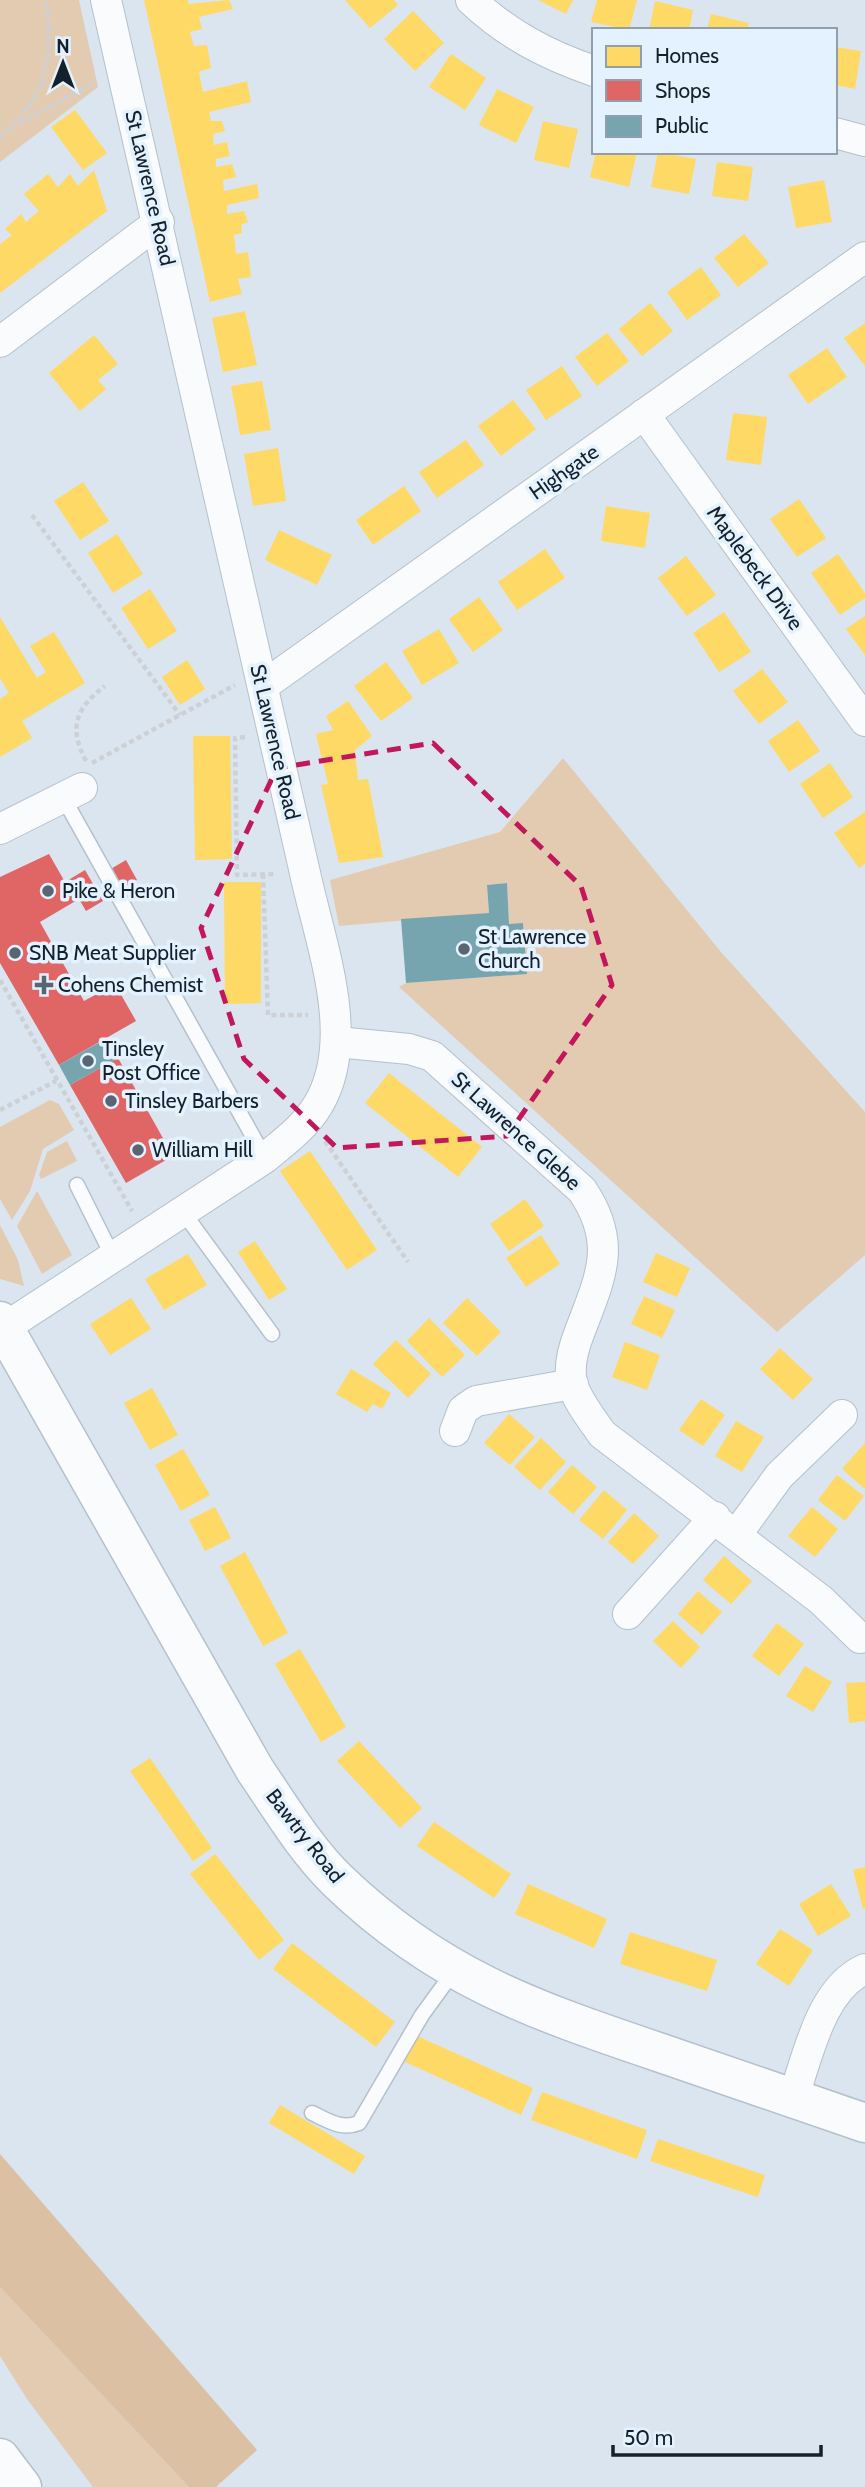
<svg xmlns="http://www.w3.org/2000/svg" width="865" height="2487" viewBox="0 0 865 2487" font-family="Cabin,sans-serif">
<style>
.green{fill:#e3cbb1}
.forest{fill:#dbc0a3}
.homes{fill:#ffd966}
.shops{fill:#e06666}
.public{fill:#76a5af}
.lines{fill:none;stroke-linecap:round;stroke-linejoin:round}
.lane-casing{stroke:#b5c0cb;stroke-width:17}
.street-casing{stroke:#b5c0cb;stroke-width:32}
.primary-casing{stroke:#b5c0cb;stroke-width:41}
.highway-casing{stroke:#b5c0cb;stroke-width:41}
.path{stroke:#cdd1d5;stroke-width:4.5;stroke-dasharray:5 3.5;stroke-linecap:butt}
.lane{stroke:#f9fbfd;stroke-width:14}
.street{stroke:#f9fbfd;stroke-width:30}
.primary{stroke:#f9fbfd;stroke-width:38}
.highway{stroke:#f9fbfd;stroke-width:38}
.marked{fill:none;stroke:#c2185b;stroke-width:5;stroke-dasharray:14 9;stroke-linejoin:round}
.poi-dot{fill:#596571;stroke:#e4f2ff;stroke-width:2.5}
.labels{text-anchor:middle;stroke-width:7;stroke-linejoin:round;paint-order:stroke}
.street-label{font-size:21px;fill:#14202c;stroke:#e4f2ff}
.poi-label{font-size:21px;fill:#14202c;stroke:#e4f2ff;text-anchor:start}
</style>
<rect width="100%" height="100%" fill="#dae5f0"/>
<g class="green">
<polygon points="0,0 79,0 98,87 0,162"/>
<polygon points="563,758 721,952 865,1112 865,1255 777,1332 399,987 406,983 526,974 523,924 509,924 507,883 487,885 489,913 339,926 330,880 500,832"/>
<polygon points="50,1100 59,1104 74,1130 43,1149 30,1191 12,1220 0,1199 0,1127"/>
<polygon points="67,1141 77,1161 41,1179 39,1175 47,1152"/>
<polygon points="37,1191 72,1255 42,1274 17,1226"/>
<polygon points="0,1225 18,1260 24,1286 0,1279"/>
<polygon points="0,2287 189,2487 93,2487 27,2399 0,2356"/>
</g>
<polygon class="forest" points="0,2154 257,2450 216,2487 189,2487 0,2287"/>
<g class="homes">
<polygon points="144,0 188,0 188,4 229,0 233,9 199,17 202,29 190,32 194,46 207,45 211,68 199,72 203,92 247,81 251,102 209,112 211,121 222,121 225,131 213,134 214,145 227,142 230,156 216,159 216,167 232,164 236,177 223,180 224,191 257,184 259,198 227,205 227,214 244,211 248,222 241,225 242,233 234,235 236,254 248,252 251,277 238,279 242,294 210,302"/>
<polygon points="345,0 394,0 398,5 370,28"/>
<polygon points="538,0 573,0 566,14"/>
<polygon points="597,0 637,0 629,30 591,22"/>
<polygon points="655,1 693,10 689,30 649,30"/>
<polygon points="413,11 444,43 415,71 384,39"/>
<polygon points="711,14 749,23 747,30 707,30"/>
<polygon points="835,47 861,51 855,89 835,85"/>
<polygon points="451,54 486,78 465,110 429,87"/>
<polygon points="497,89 534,107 516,143 479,125"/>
<polygon points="75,110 107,153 83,170 51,127"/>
<polygon points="543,121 578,129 569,168 534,160"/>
<polygon points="596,152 637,152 629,187 590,177"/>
<polygon points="658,152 696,159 689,194 651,187"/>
<polygon points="717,162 753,167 748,201 712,196"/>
<polygon points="94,170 107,211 0,293 0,244 12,235 5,229 21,214 26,222 39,211 24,194 48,174 58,187 70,174 78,186"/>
<polygon points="824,180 832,222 796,228 788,187"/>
<polygon points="744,234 769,263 738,287 714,258"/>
<polygon points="701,267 721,295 687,320 667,292"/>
<polygon points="650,303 673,331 642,356 619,329"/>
<polygon points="245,311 257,365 223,372 212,318"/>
<polygon points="865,323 865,366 844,338"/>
<polygon points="607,333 629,361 597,386 575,357"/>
<polygon points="94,335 118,364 98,380 106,389 80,411 49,373"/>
<polygon points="827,348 847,377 808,404 788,375"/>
<polygon points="562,366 582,396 546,420 526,390"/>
<polygon points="262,381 271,430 240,435 231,386"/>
<polygon points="513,400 536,429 501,456 478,426"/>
<polygon points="733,413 767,417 761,465 726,460"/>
<polygon points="466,440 484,465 437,498 419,472"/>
<polygon points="278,448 286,501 253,506 244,454"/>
<polygon points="83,482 109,521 80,540 54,501"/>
<polygon points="404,486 421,511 373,545 356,520"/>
<polygon points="799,499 826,538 797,557 770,519"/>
<polygon points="606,506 650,513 645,548 601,541"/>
<polygon points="279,530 332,555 317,585 265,560"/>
<polygon points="117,534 143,574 113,593 88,553"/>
<polygon points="545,549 565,578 517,610 498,582"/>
<polygon points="838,554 865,593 865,598 840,615 811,573"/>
<polygon points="686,556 716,595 687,616 658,578"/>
<polygon points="150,589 177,631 148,649 121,608"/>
<polygon points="479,597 503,630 473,652 449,619"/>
<polygon points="724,612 751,652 719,672 693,633"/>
<polygon points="865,616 865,655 846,629"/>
<polygon points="0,617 37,678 46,672 30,646 54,632 85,683 22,721 32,738 0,757 0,699 9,693 0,678"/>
<polygon points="439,629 459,663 422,685 402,651"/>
<polygon points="187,660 205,689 180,705 162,677"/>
<polygon points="386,662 413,698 381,721 354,686"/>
<polygon points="762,669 788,702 759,724 733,691"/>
<polygon points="348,701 372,736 355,750 358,780 368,779 383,857 339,863 321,785 328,784 316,734 333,730 326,716"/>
<polygon points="798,720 820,751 789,772 768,741"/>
<polygon points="193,736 230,736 232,859 195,860"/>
<polygon points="830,763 853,797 823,818 800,784"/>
<polygon points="865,812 865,864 859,868 834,833"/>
<polygon points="224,882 261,882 261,1003 225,1004"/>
<polygon points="389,1073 482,1147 458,1177 365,1103"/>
<polygon points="310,1151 377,1250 347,1270 280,1171"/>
<polygon points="525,1199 544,1226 509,1251 490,1224"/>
<polygon points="541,1235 560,1264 526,1287 506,1258"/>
<polygon points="255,1241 287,1289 269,1300 238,1252"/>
<polygon points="656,1253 690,1268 677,1297 643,1282"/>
<polygon points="188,1254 207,1285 164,1310 145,1279"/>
<polygon points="644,1296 675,1310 662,1338 631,1324"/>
<polygon points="131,1298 151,1329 110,1355 90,1324"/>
<polygon points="467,1298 501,1332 477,1356 443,1323"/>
<polygon points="429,1318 465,1355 442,1377 407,1341"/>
<polygon points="396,1340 431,1374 408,1398 373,1364"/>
<polygon points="625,1342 660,1355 647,1390 612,1377"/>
<polygon points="780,1348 813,1379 793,1400 760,1369"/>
<polygon points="351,1369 391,1393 382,1409 373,1404 367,1412 336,1394"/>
<polygon points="152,1388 178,1435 150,1450 124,1403"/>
<polygon points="701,1399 725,1415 703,1446 679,1430"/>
<polygon points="509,1414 535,1437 510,1465 484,1443"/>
<polygon points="736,1421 764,1437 742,1472 715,1456"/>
<polygon points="541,1438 566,1462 540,1490 514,1467"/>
<polygon points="865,1443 865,1489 842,1469"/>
<polygon points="183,1449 210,1495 181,1511 155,1465"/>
<polygon points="572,1465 597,1487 573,1514 548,1492"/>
<polygon points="837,1475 864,1496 845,1521 818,1500"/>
<polygon points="604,1490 627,1510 603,1539 579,1520"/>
<polygon points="215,1507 231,1538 205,1551 189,1520"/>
<polygon points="812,1507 838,1529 815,1557 788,1536"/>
<polygon points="634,1513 659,1536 633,1564 608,1542"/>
<polygon points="245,1552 288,1633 263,1646 220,1566"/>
<polygon points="724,1556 752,1581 731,1604 703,1580"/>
<polygon points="698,1591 722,1612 702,1635 678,1614"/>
<polygon points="673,1621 700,1647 681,1668 653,1641"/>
<polygon points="777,1623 804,1644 779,1676 752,1656"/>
<polygon points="300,1649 346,1727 321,1742 275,1664"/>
<polygon points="805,1666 832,1682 813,1712 786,1696"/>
<polygon points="865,1682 865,1721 849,1723 846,1683"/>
<polygon points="359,1741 422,1808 400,1828 337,1761"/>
<polygon points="150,1758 212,1848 193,1861 130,1771"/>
<polygon points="434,1822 511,1874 494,1898 417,1846"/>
<polygon points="215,1854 284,1940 259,1960 190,1874"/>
<polygon points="865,1867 865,1908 863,1909 853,1870"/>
<polygon points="528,1884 607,1919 594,1948 515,1914"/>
<polygon points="831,1884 851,1916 818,1936 799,1904"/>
<polygon points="780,1929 813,1950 789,1986 756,1964"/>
<polygon points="630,1932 717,1960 707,1991 620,1964"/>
<polygon points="292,1943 395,2022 376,2047 273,1969"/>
<polygon points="415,2035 533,2088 521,2115 403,2061"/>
<polygon points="542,2092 647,2130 637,2159 531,2120"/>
<polygon points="280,2105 365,2156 354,2174 269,2123"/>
<polygon points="658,2139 765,2175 758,2197 650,2161"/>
</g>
<g class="shops">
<polygon points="49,854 65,882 85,870 103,901 86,911 79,899 40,922 84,1001 115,984 136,1021 59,1065 0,963 0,877"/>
<polygon points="126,860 137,880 120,890 109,870"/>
<polygon points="118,1058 173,1156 126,1183 70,1085"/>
</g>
<g class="public">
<polygon points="507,883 509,924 523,923 527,974 406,983 401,919 489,913 487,885"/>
<polygon points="107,1038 118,1058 70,1085 59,1065"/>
</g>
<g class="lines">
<g class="lane-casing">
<g id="lane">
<polyline points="64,799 265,1158"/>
<polyline points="77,1185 113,1257"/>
<polyline points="183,1212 272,1334"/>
<path d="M312,2113C329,2121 341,2130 359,2123L422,2015L454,1971"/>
</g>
</g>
<g class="street-casing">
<g id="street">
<path d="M471,0C507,34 547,55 594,71"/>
<polyline points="835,133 865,141"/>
<polyline points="0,342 159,222"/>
<polyline points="644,414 865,721"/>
<polyline points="263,686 865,257"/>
<polyline points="0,829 82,788"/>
<path d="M337,1042L409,1049L432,1056L582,1190C618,1243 601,1276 580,1331C574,1346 568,1366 572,1383C577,1401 592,1419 602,1434L821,1600L860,1638"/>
<path d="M4,1328L265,1158C284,1142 305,1127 318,1105C358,1039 320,943 305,873L106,0"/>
<polyline points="455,1431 463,1410 476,1401 573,1384"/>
<polyline points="737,1534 779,1476 842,1415"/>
<polyline points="628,1614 715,1517"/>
<path d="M793,2098C808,2057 820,1989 865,1969"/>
</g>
</g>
<g class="primary-casing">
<path id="primary" d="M0,1321L255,1770C281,1808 305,1849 338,1881C438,1977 531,2009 658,2052C727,2076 796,2099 865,2123"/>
</g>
<g class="highway-casing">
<polyline id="highway" points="0,2458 22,2487"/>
</g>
<g class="path">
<polyline points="20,123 95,82"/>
<path d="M0,136C44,106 56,51 45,0"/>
<polyline points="32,515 180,715"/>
<polyline points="245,737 235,738 237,875 277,874"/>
<path d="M86,761C68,727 76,708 105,686"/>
<polyline points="92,763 235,685"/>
<polyline points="263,874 268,1015 308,1015"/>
<polyline points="0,980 132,1211"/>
<polyline points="0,1110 56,1081"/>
<polyline points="325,1141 408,1262"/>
</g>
<use href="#lane" class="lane"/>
<use href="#street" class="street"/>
<use href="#primary" class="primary"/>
<use href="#highway" class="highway"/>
</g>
<path class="marked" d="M433,743L581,886L612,985L507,1136L337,1148L244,1059L201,928L277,768Z"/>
<g class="poi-dot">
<circle cx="48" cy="891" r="7"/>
<circle cx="464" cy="949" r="7"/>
<circle cx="15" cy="953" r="7"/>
<path d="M40.5 974.5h7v7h7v7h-7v7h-7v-7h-7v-7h7z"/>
<circle cx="88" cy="1061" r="7"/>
<circle cx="111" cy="1101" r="7"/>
<circle cx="138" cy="1150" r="7"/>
</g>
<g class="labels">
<g class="street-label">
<text transform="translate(150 188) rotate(77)" y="7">St Lawrence Road</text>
<text transform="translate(564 472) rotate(-35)" y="7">Highgate</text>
<text transform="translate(755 568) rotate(54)" y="7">Maplebeck Drive</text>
<text transform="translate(275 742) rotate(77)" y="7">St Lawrence Road</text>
<text transform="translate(516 1131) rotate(42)" y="7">St Lawrence Glebe</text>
<text transform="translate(305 1836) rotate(52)" y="7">Bawtry Road</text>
</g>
<g class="poi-label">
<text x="62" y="898">Pike &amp; Heron</text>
<text x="478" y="944">St Lawrence<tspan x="478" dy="24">Church</tspan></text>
<text x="29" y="960">SNB Meat Supplier</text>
<text x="58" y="992">Cohens Chemist</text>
<text x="102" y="1056">Tinsley<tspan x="102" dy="24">Post Office</tspan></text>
<text x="125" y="1108">Tinsley Barbers</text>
<text x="152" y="1157">William Hill</text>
</g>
</g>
<rect x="592" y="28" width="245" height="126" fill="#e4f2ff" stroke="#919eab" stroke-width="2"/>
<rect x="606" y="46" width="35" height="21" fill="#ffd966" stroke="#919eab" stroke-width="2"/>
<text x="655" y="63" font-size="21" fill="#14202c">Homes</text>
<rect x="606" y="80" width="35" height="21" fill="#e06666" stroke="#919eab" stroke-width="2"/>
<text x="655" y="98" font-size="21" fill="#14202c">Shops</text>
<rect x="606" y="116" width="35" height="21" fill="#76a5af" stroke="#919eab" stroke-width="2"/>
<text x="655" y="133" font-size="21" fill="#14202c">Public</text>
<g transform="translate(63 63)" stroke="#e4f2ff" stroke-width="5" paint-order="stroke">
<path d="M0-5L12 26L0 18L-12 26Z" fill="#14202c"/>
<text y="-10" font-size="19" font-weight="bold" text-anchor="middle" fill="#14202c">N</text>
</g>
<path d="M613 2445v10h208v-10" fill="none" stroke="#14202c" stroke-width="3.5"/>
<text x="624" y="2445" font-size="21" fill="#14202c" stroke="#e4f2ff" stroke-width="5" paint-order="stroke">50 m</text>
</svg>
